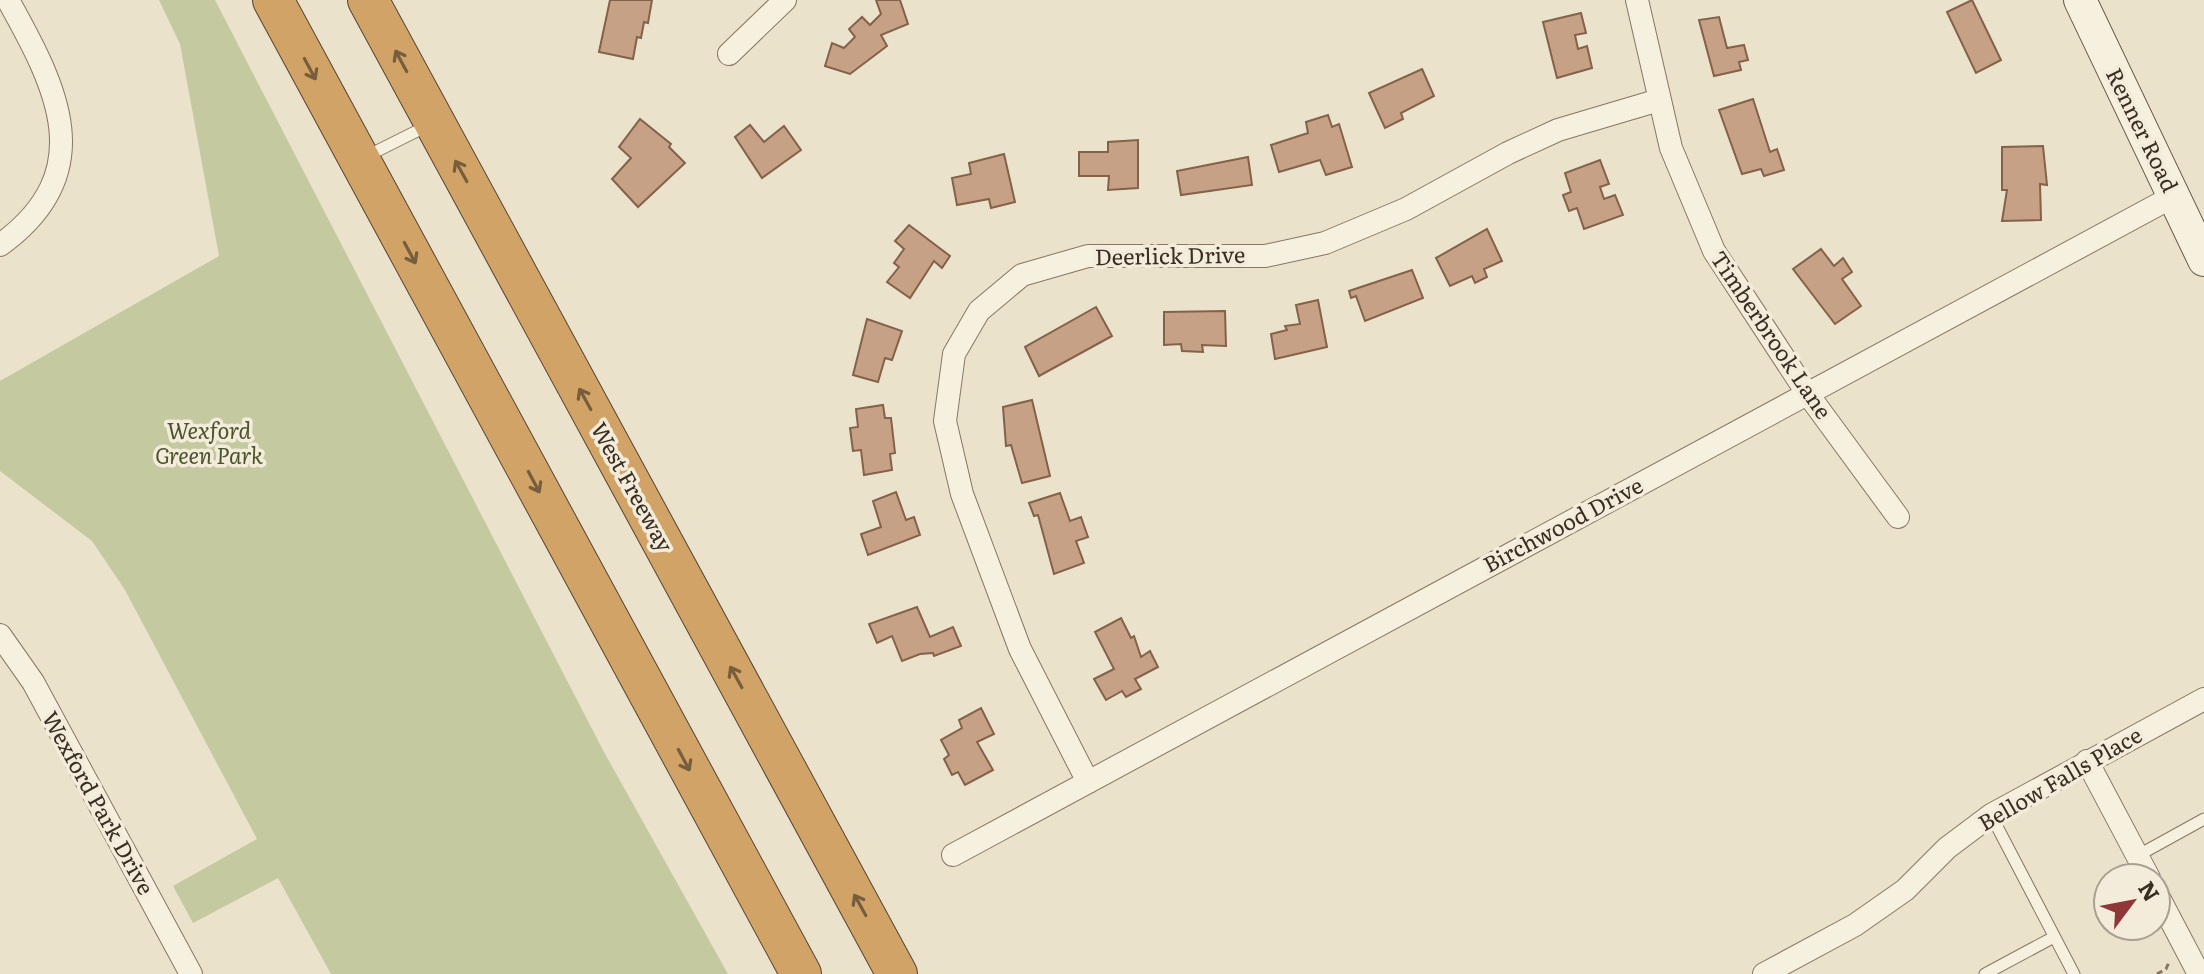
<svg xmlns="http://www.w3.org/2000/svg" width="2204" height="974" viewBox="0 0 2204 974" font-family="Literata,serif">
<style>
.green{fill:#c4c9a0}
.building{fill:#c6a185;stroke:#846149;stroke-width:2}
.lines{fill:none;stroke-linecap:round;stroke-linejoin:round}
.service-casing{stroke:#877661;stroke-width:13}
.minor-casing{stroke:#877661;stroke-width:24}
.secondary-casing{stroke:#695744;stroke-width:34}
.motorway-casing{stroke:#564434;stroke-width:42}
.path{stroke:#877661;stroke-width:3;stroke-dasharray:6 4;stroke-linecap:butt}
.service{stroke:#f6f0df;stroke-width:11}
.minor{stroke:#f6f0df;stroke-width:22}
.secondary{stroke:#f6f0df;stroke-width:32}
.motorway{stroke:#d1a366;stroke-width:40}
.oneway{stroke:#765d3e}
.labels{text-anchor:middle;stroke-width:7;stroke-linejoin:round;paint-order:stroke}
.street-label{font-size:22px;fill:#392e23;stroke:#f3ecdb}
.park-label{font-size:22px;font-style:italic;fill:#49542b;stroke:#f3ecdb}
</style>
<rect width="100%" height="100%" fill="#ebe2cc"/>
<polygon class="green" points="159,0 215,0 604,752 728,974 331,974 278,878 193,923 173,886 257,839 125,590 92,541 0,471 0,381 219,256 180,44"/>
<g class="building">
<polygon points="610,0 652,0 648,23 644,22 641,38 637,37 633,59 599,52"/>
<polygon points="876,0 900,0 908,24 881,35 887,46 850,74 825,66 832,43 844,48 855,37 849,29 862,17 870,25 881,14"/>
<polygon points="1972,0 2001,60 1976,73 1947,12"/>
<polygon points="1581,13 1586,33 1575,35 1578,49 1587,46 1592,68 1557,78 1543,22"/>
<polygon points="1719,17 1727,48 1744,45 1748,60 1739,62 1741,70 1714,76 1699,20"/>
<polygon points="1422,69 1434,96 1401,113 1403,119 1385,128 1369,93"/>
<polygon points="1753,99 1770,152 1777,149 1784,170 1764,176 1761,169 1742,174 1719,110"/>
<polygon points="1328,115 1332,127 1339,124 1352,167 1326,175 1320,160 1279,172 1271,145 1308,133 1306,122"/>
<polygon points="640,119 671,144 669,147 685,163 638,207 612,179 631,158 619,147"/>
<polygon points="750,125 764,142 784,126 801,150 762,178 735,137"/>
<polygon points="1138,140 1138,188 1108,190 1109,176 1079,176 1079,152 1108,152 1108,142"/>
<polygon points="2043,146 2047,185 2040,184 2041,220 2002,221 2007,190 2002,190 2002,147"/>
<polygon points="1004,154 1015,202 991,208 989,199 957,205 952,178 971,174 969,163"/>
<polygon points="1248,157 1252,185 1181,195 1177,171"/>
<polygon points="1600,160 1609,184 1600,187 1604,199 1615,195 1623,215 1584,229 1577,208 1569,211 1563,195 1571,192 1565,173"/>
<polygon points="909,225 950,256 942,268 934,261 910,298 887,282 899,267 894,263 904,249 895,241"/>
<polygon points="1487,229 1502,261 1484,269 1487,277 1475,283 1472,276 1450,286 1436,258"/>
<polygon points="1821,249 1834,266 1843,258 1852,272 1842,279 1861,306 1835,324 1793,269"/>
<polygon points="1412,270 1423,298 1365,321 1356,296 1351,298 1349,291"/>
<polygon points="1318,300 1327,347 1275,359 1271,334 1287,330 1285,326 1300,324 1296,305"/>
<polygon points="1096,307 1112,336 1039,376 1025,347"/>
<polygon points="1225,311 1226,346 1202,345 1203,352 1182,351 1181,344 1164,345 1164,312"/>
<polygon points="867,319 902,331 892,360 885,358 878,382 853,375"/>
<polygon points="1032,400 1050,476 1022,483 1011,445 1006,446 1003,407"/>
<polygon points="883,405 885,418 891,418 895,453 890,454 892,470 864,475 861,450 853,451 850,428 858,427 856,409"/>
<polygon points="896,492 906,520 914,517 920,535 868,555 861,534 881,527 873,501"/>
<polygon points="1060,493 1070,521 1081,517 1088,537 1076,541 1084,563 1054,574 1038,515 1034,516 1029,503"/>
<polygon points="917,607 930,637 953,627 961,646 934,656 933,653 920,654 902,661 892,636 877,643 869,624"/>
<polygon points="1121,618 1131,638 1134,636 1141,657 1150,651 1158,667 1135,679 1141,689 1126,697 1122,691 1106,700 1094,679 1114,669 1095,632"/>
<polygon points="981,708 994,734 977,742 993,770 965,785 958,772 952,775 944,759 949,755 941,740 962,728 959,720"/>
</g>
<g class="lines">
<g class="service-casing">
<g id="service">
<polyline points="367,156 427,126"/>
<polyline points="1991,815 2074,974"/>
<polyline points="2137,856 2204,819"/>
<polyline points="1985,974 2054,937"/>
</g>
</g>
<g class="minor-casing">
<g id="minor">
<polyline points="1637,0 1671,148 1714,251 1807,393 1898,517"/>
<polyline points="729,54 785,0"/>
<path d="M0,245C101,172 57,88 8,0"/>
<polyline points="0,635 33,682 191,974"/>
<polyline points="2087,761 2149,878"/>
<polyline points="1088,782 1020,649 962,494 945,421 954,354 979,311 1022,275 1088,256 1265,256 1325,243 1406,209 1508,153 1558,130 1659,100"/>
<polyline points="953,855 2174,196"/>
<polyline points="2156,892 2199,974"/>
<polyline points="1764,974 1855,925 1905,890 1947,848 1991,815 2204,699"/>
</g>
</g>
<g class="secondary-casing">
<polyline id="secondary" points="2080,0 2204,260"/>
</g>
<g class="motorway-casing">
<g id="motorway">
<polyline points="273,0 801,974"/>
<polyline points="368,0 897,974"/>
</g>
</g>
<polyline class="path" points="2157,974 2166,969 2169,962"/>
<use href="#service" class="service"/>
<use href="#minor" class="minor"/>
<use href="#secondary" class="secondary"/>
<use href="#motorway" class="motorway"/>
</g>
<defs><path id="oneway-shaft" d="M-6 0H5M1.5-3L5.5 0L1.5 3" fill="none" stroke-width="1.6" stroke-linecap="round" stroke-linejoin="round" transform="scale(2)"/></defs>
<g class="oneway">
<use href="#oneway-shaft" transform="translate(401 61) rotate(-118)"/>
<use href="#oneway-shaft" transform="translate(310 69) rotate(62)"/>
<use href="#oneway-shaft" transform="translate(461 171) rotate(-119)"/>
<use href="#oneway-shaft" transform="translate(410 253) rotate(62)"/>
<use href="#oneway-shaft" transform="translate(585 399) rotate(-119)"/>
<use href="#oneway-shaft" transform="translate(534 482) rotate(62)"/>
<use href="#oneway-shaft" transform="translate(736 677) rotate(-119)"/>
<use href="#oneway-shaft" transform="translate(684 760) rotate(62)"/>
<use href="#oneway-shaft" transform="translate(860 905) rotate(-119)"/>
</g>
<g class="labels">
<g class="street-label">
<text transform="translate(2142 130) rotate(64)" y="8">Renner Road</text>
<text transform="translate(1170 256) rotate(-1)" y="8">Deerlick Drive</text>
<text transform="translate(1771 335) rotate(56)" y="8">Timberbrook Lane</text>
<text transform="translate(632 487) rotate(61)" y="8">West Freeway</text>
<text transform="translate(1563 525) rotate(-28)" y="8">Birchwood Drive</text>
<text transform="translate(2060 779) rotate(-30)" y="8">Bellow Falls Place</text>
<text transform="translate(98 803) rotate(61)" y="8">Wexford Park Drive</text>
</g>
<g class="park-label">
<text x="209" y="439">Wexford<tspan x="209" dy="25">Green Park</tspan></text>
</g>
</g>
<g transform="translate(2132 902) rotate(58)"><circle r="38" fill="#f3ecdb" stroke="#a9a091" stroke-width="2"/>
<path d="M0-6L14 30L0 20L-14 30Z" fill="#903737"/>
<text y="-12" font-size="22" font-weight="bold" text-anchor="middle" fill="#392e23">N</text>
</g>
</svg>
